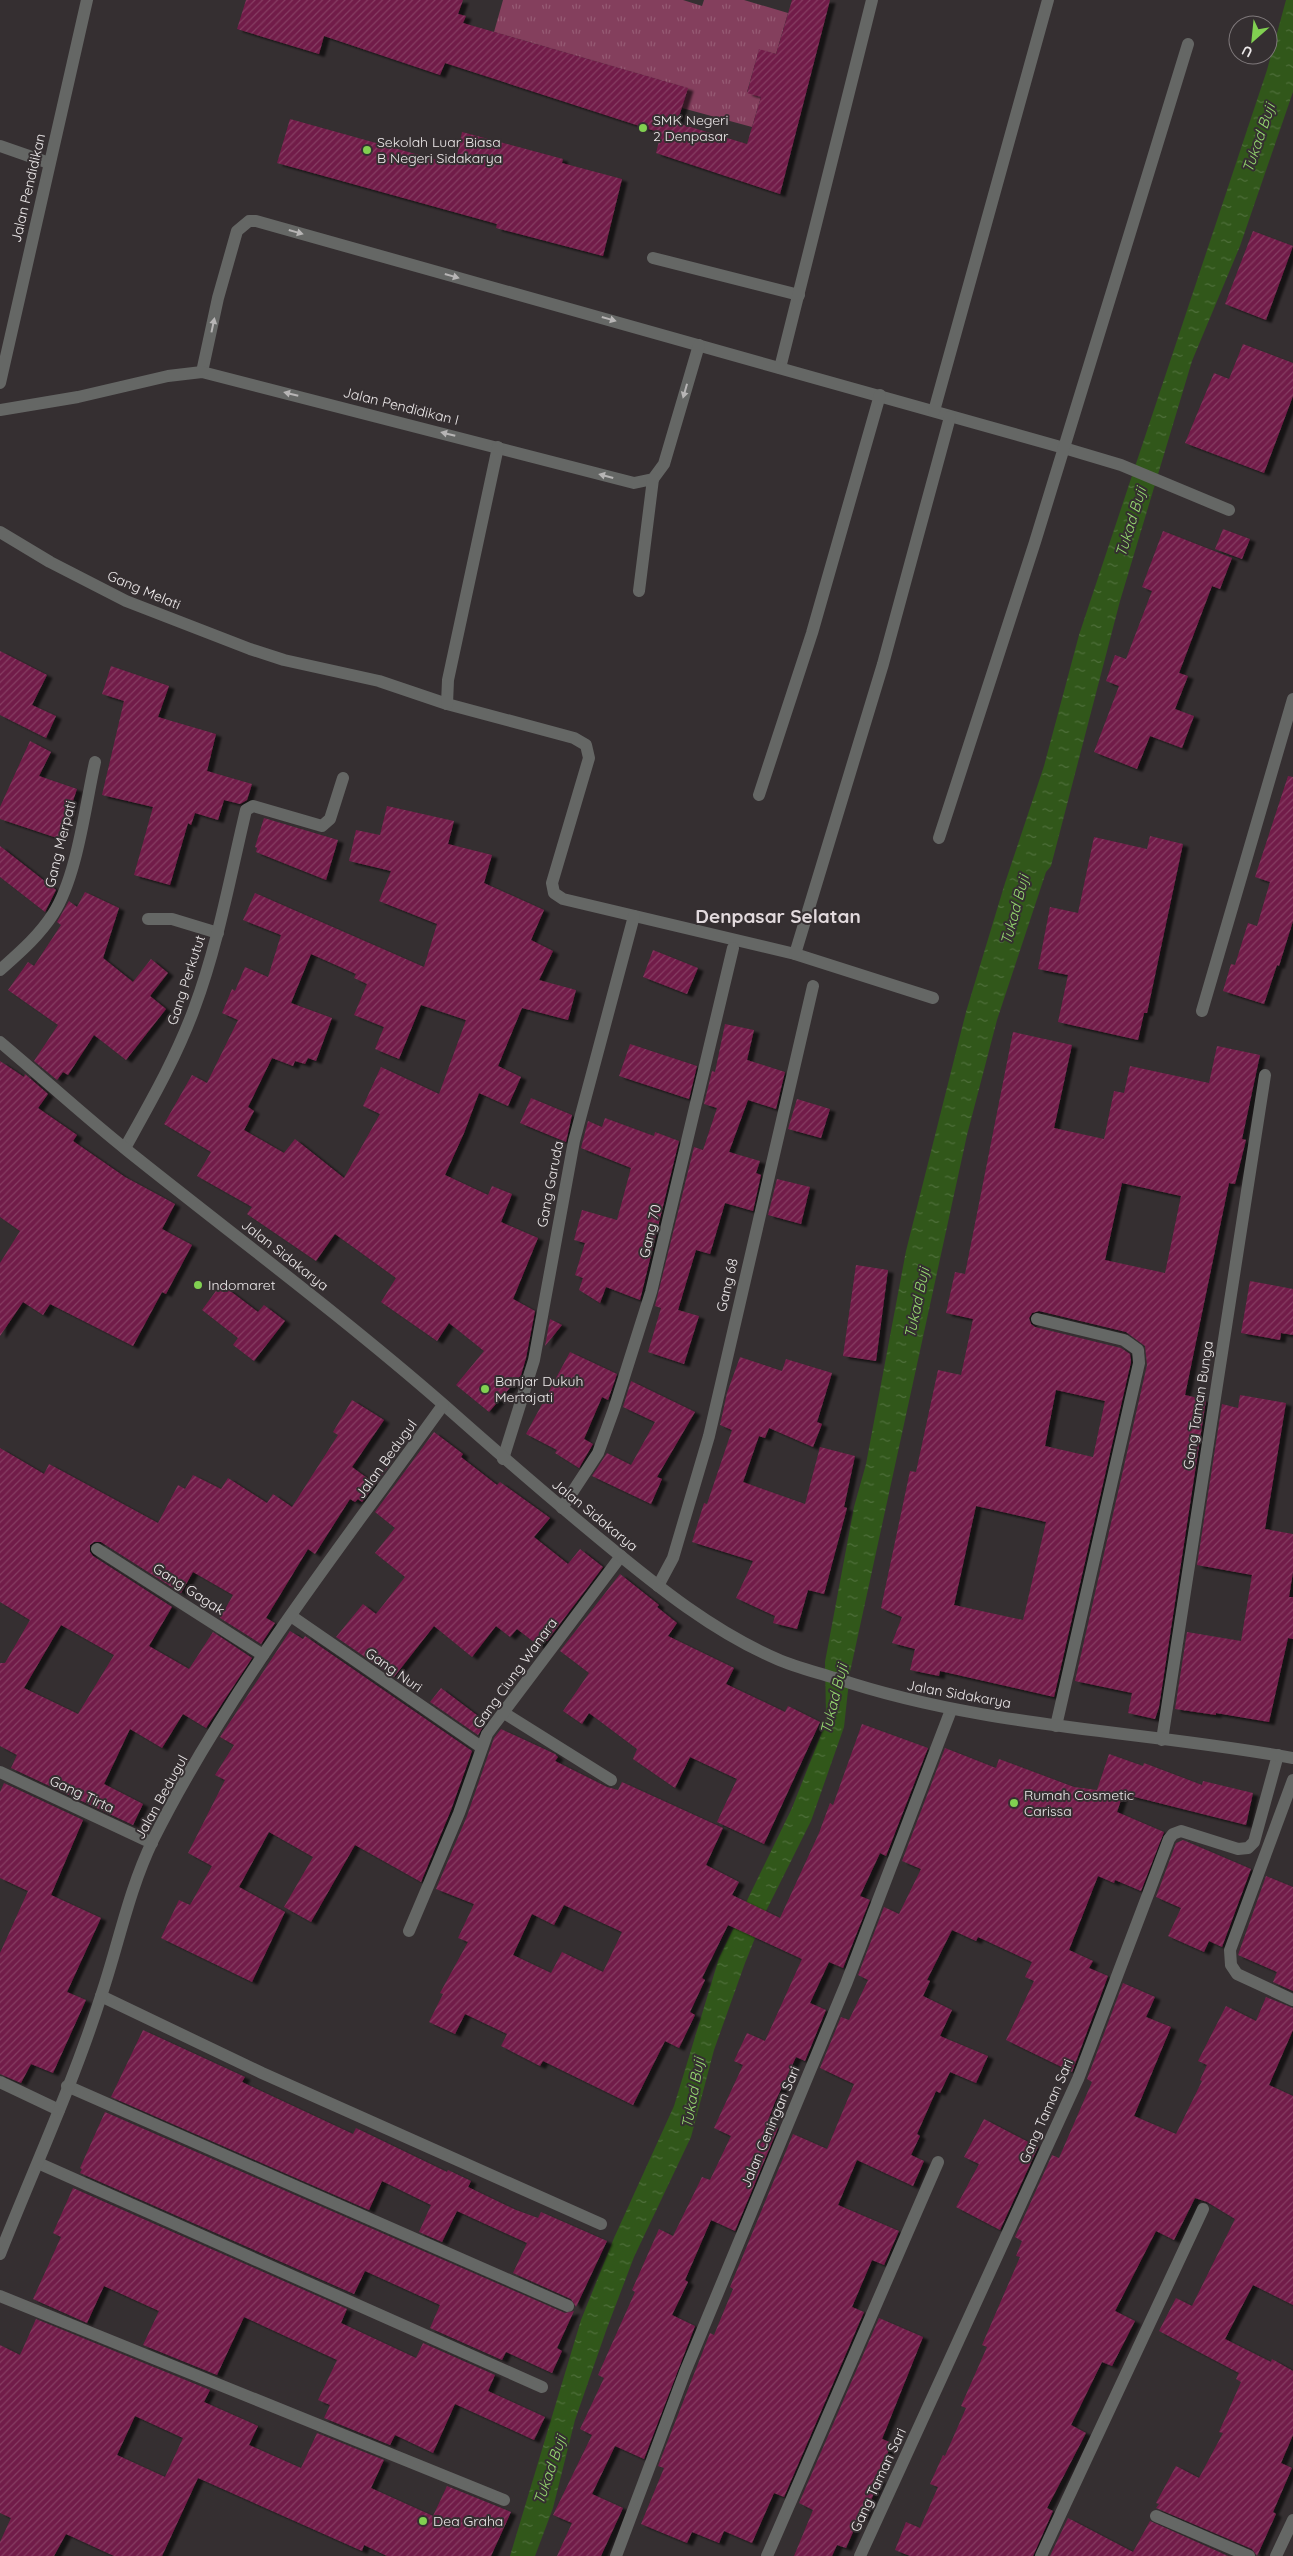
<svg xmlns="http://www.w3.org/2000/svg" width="1293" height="2556" viewBox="0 0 1293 2556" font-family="Quicksand,sans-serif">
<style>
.grass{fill:url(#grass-tufts)}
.water{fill:url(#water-ripples)}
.building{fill:url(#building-hatch);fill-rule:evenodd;filter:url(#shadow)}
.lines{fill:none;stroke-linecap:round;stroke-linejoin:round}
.minor{stroke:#656765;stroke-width:12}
.tertiary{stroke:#656765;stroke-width:12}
.oneway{fill:#b7b5b5}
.poi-dot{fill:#81d051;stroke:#352f31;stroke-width:2}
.labels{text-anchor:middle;stroke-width:4;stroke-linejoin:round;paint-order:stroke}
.poi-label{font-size:14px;fill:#ede9ea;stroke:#352f31;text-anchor:start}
.street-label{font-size:14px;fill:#ede9ea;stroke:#352f31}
.water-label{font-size:15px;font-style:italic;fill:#96da70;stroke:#352f31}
.district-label{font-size:19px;font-weight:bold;fill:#e2dadd;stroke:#352f31}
</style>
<defs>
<pattern id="grass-tufts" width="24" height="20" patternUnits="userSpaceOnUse" patternTransform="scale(1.25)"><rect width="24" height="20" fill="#843f5d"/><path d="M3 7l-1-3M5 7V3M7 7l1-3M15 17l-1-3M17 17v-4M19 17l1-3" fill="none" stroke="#965b74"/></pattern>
<pattern id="water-ripples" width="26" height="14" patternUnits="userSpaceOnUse" patternTransform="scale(1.25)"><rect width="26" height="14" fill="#31571a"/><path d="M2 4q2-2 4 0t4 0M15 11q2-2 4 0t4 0" fill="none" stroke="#4f6f3b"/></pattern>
<pattern id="building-hatch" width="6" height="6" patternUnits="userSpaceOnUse" patternTransform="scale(1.25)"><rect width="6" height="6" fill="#711d48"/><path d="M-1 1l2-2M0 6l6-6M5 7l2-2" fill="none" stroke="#863e63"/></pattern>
<filter id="shadow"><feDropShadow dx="5.5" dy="3" stdDeviation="1" flood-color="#0009"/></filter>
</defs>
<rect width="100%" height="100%" fill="#352f31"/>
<polygon class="grass" points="503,0 683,0 702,6 704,0 744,0 788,13 776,54 759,50 747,92 761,97 752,127 682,108 687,88 494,32"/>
<polygon class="water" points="1286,0 1293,0 1293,92 1240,246 1192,361 1120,601 1051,866 1046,872 997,1020 967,1135 850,1672 844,1727 811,1821 765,1913 745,1963 714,2050 691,2137 634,2257 607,2328 575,2420 553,2508 535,2556 510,2556 581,2320 614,2238 674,2106 719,1958 792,1808 824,1727 826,1714 825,1662 854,1507 866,1464 906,1251 966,1012 1005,883 1044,766 1079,635 1267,70"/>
<g class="building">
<polygon points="246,0 463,0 458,14 466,16 463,23 688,88 677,123 747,144 761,97 747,93 759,49 776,54 792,0 830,0 780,194 656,153 661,133 445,63 440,75 324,36 319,54 237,29"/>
<polygon points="290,119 455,165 462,132 563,159 562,163 622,179 603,256 496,228 497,224 277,163"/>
<polygon points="1253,231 1293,246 1266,320 1225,304"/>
<polygon points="1243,344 1293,363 1293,396 1264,473 1185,443 1214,373 1229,379"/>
<polygon points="1223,529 1250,539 1242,559 1215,549"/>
<polygon points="1163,531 1232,558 1220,589 1212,586 1179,673 1188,676 1175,709 1194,716 1182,748 1150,736 1137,769 1094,752 1119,686 1106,681 1115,655 1126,659 1152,591 1142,587"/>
<polygon points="0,651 47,675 32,705 56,716 46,738 0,715"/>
<polygon points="111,666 169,686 158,717 216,734 207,771 252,784 247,800 240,804 224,800 218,820 195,813 191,825 188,823 170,885 134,875 153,807 102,795 124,701 102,694"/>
<polygon points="30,741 51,752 39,776 77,789 60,839 0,819 0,807"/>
<polygon points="1288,776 1293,777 1293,921 1279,966 1277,965 1264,1004 1223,991 1231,964 1235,965 1248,923 1257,926 1270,882 1255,877"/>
<path d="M387,806L454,821L448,844L492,855L484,883L544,910L531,940L553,951L539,980L576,990L568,1020L522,1008L498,1066L521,1077L508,1106L479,1093L464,1133L445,1175L488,1195L492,1186L512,1194L501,1222L538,1238L513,1299L535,1311L526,1358L521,1375L489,1412L456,1385L484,1351L449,1323L437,1341L381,1302L396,1278L335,1234L316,1261L247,1214L252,1207L197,1176L211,1152L164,1124L192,1075L207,1083L238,1020L222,1013L232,989L235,991L245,967L268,977L281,935L243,920L255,893L424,967L437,924L379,901L391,871L349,861L356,830L380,835ZM311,954L356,974L354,978L367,984L354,1015L384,1027L375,1049L399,1059L421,1005L466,1020L439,1094L381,1067L363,1106L380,1114L344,1178L295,1139L284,1153L244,1130L254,1111L248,1107L272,1058L293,1066L295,1061L305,1064L308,1058L316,1061L332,1018L291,1003Z"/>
<polygon points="264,818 338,840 326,880 256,852 257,848 255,847"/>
<polygon points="1150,836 1183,844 1147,1013 1144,1013 1138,1040 1058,1022 1068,975 1038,969 1050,907 1078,913 1094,837 1147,849"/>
<polygon points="0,846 56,890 45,912 0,877"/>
<polygon points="85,892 119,908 103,958 133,982 151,959 168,973 150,996 166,1009 126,1060 94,1035 68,1075 63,1072 57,1080 34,1061 58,1025 8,990 28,962 34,966 61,925 57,922 69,901 77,907"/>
<polygon points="653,950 698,968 687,994 643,977"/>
<polygon points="725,1024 754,1030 747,1060 785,1072 776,1109 748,1100 729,1152 760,1161 756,1173 761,1175 753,1211 725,1203 710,1254 696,1250 678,1310 699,1316 684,1364 648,1352 661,1308 655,1306 694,1147 703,1150 717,1108 704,1104 712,1071 715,1072"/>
<path d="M1013,1032L1072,1045L1054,1128L1104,1139L1114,1091L1124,1093L1130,1066L1209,1083L1217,1046L1260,1055L1242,1139L1246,1140L1235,1184L1229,1183L1185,1395L1206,1400L1159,1707L1155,1719L1128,1713L1132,1693L1075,1681L1147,1365L1145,1346L1126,1332L1039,1311L1032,1313L1029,1318L1031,1324L1035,1327L1121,1348L1130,1354L1131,1362L1054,1697L940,1671L939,1676L910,1670L915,1649L892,1643L902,1617L881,1608L910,1471L916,1472L938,1370L961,1375L973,1319L946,1313L955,1272L965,1274ZM1122,1183L1181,1196L1165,1273L1105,1260ZM1056,1390L1105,1401L1093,1457L1045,1446ZM976,1506L1046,1522L1023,1620L954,1605Z"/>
<polygon points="630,1044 697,1066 689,1099 619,1076"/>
<polygon points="0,1061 24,1077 25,1074 48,1094 38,1108 77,1135 73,1141 125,1177 175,1204 162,1229 192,1245 166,1294 162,1292 133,1346 50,1304 43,1315 23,1302 0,1336 0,1263 20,1231 0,1217"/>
<polygon points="531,1098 572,1115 566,1142 520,1123"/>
<polygon points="797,1099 830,1109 821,1138 788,1129"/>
<polygon points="605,1118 654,1136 655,1132 679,1141 640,1300 606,1287 600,1303 579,1290 583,1278 575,1275 585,1243 574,1240 582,1210 617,1220 631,1168 581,1148 588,1121 602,1127"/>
<polygon points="777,1179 810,1187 801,1224 768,1215"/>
<polygon points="856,1265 888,1270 876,1361 843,1356"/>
<polygon points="1250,1281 1293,1289 1293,1335 1281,1333 1280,1340 1241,1333"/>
<polygon points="221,1284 258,1312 264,1305 285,1321 254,1361 233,1345 238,1338 202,1310"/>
<polygon points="550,1319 562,1325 545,1346"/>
<polygon points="570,1352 617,1374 608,1400 602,1397 584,1439 593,1444 579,1468 555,1453 557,1450 526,1434"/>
<polygon points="740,1357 782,1371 786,1359 832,1373 817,1422 822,1424 813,1447 769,1428 765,1438 759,1436 743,1482 805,1504 820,1447 855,1456 844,1507 847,1508 824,1594 808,1590 797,1629 773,1623 775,1616 736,1598 753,1561 692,1542 704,1503 707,1504 732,1430 720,1425 727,1393"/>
<polygon points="631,1381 695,1412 657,1477 662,1479 651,1504 592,1476 607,1453 631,1465 655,1422 623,1407"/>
<polygon points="1240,1395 1286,1403 1265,1529 1293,1534 1293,1572 1289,1597 1293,1597 1293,1639 1288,1638 1269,1722 1216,1713 1216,1715 1175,1709 1187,1632 1241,1641 1252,1575 1197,1565 1222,1404 1238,1408"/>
<path d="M352,1400L384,1420L352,1467L374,1483L393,1460L362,1502L358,1499L355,1502L350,1499L315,1554L308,1549L266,1618L275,1623L261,1644L220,1618L233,1595L193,1572L181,1593L101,1542H94L90,1545V1552L93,1556L172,1607L149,1646L189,1669L213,1632L252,1658L206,1728L183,1714L162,1748L130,1729L104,1784L143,1804L133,1825L11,1768L17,1755L0,1746V1663H5L30,1620L0,1602V1448L44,1474L49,1464L158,1523L178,1485L185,1489L193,1475L221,1489L228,1478L267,1503L273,1494L292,1507L338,1435L333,1432ZM61,1625L114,1655L78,1714L24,1688Z"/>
<polygon points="434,1432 463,1454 461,1457 497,1485 500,1482 550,1518 534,1537 568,1564 580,1549 603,1567 547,1641 545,1639 539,1646 517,1629 510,1637 496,1626 472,1657 434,1626 394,1677 336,1637 363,1604 376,1614 405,1577 375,1553 395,1528 375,1512"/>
<polygon points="620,1574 659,1605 657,1607 677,1623 668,1636 734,1668 726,1684 785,1712 788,1706 820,1722 764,1844 717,1822 737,1779 690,1757 675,1788 633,1759 637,1749 589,1713 582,1724 563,1711 589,1673 560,1651"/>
<polygon points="290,1631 303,1639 305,1636 472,1751 451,1810 421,1882 355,1845 311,1922 284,1907 313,1857 269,1832 239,1887 285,1912 252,1982 161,1938 179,1900 190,1905 212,1866 188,1853 225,1780 215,1775 234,1745 220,1737"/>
<polygon points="441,1688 486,1722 478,1735 430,1702"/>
<path d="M862,1724L928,1748L886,1856L880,1853L860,1896L870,1900L843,1968L829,1962L810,2003L826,2010L805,2061L796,2057L775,2102L767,2123L778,2128L735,2231L711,2220L685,2280L688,2282L672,2315L695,2326L644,2459L615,2446L592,2494L623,2508L601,2556H557L572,2523L553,2515L592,2435L580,2429L604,2378L598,2375L635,2292L632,2290L659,2229L673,2236L702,2177L710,2180L731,2136L714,2128L743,2065L734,2061L747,2033L765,2041L802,1959L728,1925L702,1978L705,1980L690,2012L695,2015L679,2048L665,2041L633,2105L543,2061L540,2066L501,2046L507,2034L465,2014L455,2034L429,2022L443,1994L440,1993L468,1942L458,1938L474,1904L436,1889L467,1816L494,1738L501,1729L555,1754L558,1757L555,1761L607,1787L618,1790L622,1782L723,1828L706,1865L739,1882L732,1895L780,1918L819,1833L830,1803L833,1805ZM564,1905L622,1932L603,1972L562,1952L551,1973L513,1955L532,1914L554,1925Z"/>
<polygon points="945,1748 996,1768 999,1759 1074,1787 1097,1790 1109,1754 1143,1766 1144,1763 1202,1785 1203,1781 1253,1793 1246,1825 1123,1794 1117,1812 1164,1832 1141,1891 1115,1880 1114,1883 1098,1876 1069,1950 1093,1961 1089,1968 1108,1976 1072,2072 1006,2040 1034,1981 1025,1977 1032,1962 978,1937 976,1941 952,1930 927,1980 930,1981 923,1996 952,2010 940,2036 988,2056 976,2083 950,2072 940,2093 936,2091 917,2134 920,2136 911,2155 924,2161 913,2186 857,2160 838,2205 899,2231 884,2265 872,2260 852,2307 864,2312 784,2497 774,2493 752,2543 724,2531 719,2543 692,2532 687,2543 641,2524 664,2468 658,2466 710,2333 714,2335 733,2289 730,2287 793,2134 827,2149 854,2084 820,2068 841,2017 849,2020 868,1980 858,1975 884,1907 899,1914 921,1869 902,1861"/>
<polygon points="4,1783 83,1820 51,1895 101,1918 67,1992 86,2000 53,2073 31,2064 21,2083 0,2074 0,1953 28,1891 0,1878 0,1792"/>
<polygon points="1183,1840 1251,1869 1222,1947 1209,1941 1204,1952 1168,1936 1181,1908 1156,1897 1176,1843"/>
<polygon points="1266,1876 1293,1887 1293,1991 1273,1982 1277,1972 1238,1955"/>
<polygon points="1123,1983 1155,1997 1146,2017 1171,2027 1134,2116 1176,2134 1202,2081 1200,2080 1207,2065 1198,2061 1226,2006 1256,2021 1266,1997 1293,2008 1293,2030 1269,2085 1293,2096 1293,2305 1253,2285 1225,2339 1271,2362 1272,2359 1293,2371 1293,2435 1281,2463 1292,2468 1273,2512 1276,2514 1257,2556 1252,2549 1156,2508 1159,2504 1156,2503 1176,2466 1199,2478 1223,2433 1219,2432 1241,2382 1236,2379 1239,2373 1159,2331 1176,2298 1192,2306 1235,2219 1207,2202 1195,2198 1174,2240 1156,2231 1115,2311 1135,2321 1112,2366 1102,2362 1071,2425 1086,2433 1047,2508 1053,2511 1033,2556 910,2556 895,2550 906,2522 920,2528 938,2487 930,2484 943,2455 945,2456 966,2408 961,2406 987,2347 982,2345 1020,2257 1016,2256 1022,2241 1015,2237 1052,2155 1059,2158 1092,2082 1087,2079"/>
<polygon points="143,2030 245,2077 242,2082 353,2134 356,2128 447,2172 448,2170 471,2181 468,2187 516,2210 538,2218 541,2212 607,2241 576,2307 571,2299 513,2273 527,2243 457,2211 442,2242 419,2232 431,2205 382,2181 369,2210 111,2097"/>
<polygon points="105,2112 565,2313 574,2311 557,2348 562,2351 552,2373 506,2352 502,2360 430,2328 440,2305 365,2271 354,2294 80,2173 82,2169 80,2168"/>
<polygon points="984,2119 1038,2147 1000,2230 956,2207 979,2164 964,2157"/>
<polygon points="73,2188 347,2309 341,2323 416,2358 423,2343 495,2375 488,2391 545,2417 534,2440 455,2404 433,2453 395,2435 390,2445 324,2418 330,2405 318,2400 337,2360 244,2317 217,2375 143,2345 159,2311 104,2286 87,2323 33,2299 61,2237 53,2233"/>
<polygon points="879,2318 923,2337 882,2439 892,2443 877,2478 880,2480 863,2518 860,2516 846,2548 837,2545 832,2556 794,2556 813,2510 799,2503"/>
<path d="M36,2319L210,2390L204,2402L258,2426L249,2445L301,2468L317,2433L384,2460L371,2488L433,2516L447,2486L511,2512L491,2556H387L364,2545L362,2551L198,2478L162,2556H114L66,2534L54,2556H0V2542L11,2518L0,2513V2345L20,2355ZM135,2416L183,2438L165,2477L117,2455Z"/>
<polygon points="1068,2518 1133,2552 1150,2521 1228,2556 1050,2556"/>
</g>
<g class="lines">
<g class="minor">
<polyline points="0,146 49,163"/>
<polyline points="653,258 799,295"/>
<polyline points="780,368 872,0"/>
<polyline points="202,372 218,298 237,231 249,221 256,221 1064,448 1121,465 1229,510"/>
<polyline points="0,383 87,0"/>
<polyline points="0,410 78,397 168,376 202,372 634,483 653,479 664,464 699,345"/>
<polyline points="934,411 1048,0"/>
<polyline points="0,532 50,562 126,601 250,649 284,660 379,681 447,704 574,738 586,745 589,758 552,883 554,893 563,899 795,954 933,998"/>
<polyline points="639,591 653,479"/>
<polyline points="447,704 448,680 498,447"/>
<polyline points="759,795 812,633 880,395"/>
<polyline points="939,838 1035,542 1188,44"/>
<polyline points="148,919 172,919 218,933"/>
<polyline points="795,954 883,664 950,417"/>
<path d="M0,970C19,953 39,936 53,914C77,877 85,807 95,762"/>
<polyline points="1202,1011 1293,699"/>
<path d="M125,1148C150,1103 176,1058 194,1009C218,945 230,877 246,810L253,806L322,826L330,819L343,778"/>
<polyline points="1037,1319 1124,1340 1138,1350 1139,1363 1056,1726"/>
<polyline points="503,1459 534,1360 574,1141 634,916"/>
<polyline points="562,1508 598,1453 614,1409 651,1292 733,948"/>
<polyline points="97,1549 263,1655"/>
<polyline points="658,1586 673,1558 709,1436 813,986"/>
<polyline points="291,1616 481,1747"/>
<polyline points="504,1713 611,1780"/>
<polyline points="1162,1740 1265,1075"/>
<polyline points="0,1772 152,1843"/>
<polyline points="1293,1780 1230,1950 1231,1965 1237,1974 1293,2000"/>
<polyline points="409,1931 459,1813 487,1734 621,1556"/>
<polyline points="101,1996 262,2073 601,2224"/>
<polyline points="0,2082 59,2110"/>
<polyline points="67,2086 568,2306"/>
<polyline points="38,2163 542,2387"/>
<polyline points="0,2296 504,2500"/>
<polyline points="1156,2516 1249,2556"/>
<polyline points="616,2556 685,2372 846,1984 951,1710"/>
<polyline points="767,2556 938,2162"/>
<polyline points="860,2556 1078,2079 1169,1839 1173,1834 1181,1831 1238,1849 1248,1848 1254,1842 1278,1755"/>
<polyline points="1041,2556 1203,2209"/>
<polyline points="1276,2556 1293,2520"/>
</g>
<g class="tertiary">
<path d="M0,1042C43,1078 84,1116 128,1151C233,1235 342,1316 444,1405C497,1452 551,1499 606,1544C658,1587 714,1632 777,1659C795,1667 816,1672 835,1678C983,1728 1140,1730 1293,1758"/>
<path d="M0,2254C34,2168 73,2084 101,1996C119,1943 128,1892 153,1840C230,1686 343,1544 443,1405"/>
</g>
</g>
<defs><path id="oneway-solid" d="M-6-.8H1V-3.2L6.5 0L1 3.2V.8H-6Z" transform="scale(1.25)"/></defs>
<g class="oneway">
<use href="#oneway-solid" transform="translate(296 232) rotate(16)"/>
<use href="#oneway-solid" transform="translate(452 276) rotate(16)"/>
<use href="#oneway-solid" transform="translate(609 319) rotate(16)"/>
<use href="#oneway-solid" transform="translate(213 325) rotate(-78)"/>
<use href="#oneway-solid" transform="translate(685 391) rotate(106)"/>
<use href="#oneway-solid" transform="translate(291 394) rotate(-166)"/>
<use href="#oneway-solid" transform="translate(448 434) rotate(-166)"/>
<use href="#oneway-solid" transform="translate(606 476) rotate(-165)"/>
</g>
<g class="poi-dot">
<circle cx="643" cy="128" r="5"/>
<circle cx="367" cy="150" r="5"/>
<circle cx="198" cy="1285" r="5"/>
<circle cx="485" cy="1389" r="5"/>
<circle cx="1014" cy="1803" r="5"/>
<circle cx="423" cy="2521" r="5"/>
</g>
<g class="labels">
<g class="poi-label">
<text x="653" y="125">SMK Negeri<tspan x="653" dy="16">2 Denpasar</tspan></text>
<text x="377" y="147">Sekolah Luar Biasa<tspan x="377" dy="16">B Negeri Sidakarya</tspan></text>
<text x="208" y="1290">Indomaret</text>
<text x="495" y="1386">Banjar Dukuh<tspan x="495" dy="16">Mertajati</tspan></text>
<text x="1024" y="1800">Rumah Cosmetic<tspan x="1024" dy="16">Carissa</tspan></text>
<text x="433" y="2526">Dea Graha</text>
</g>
<g class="street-label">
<text transform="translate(28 188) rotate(-77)" y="5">Jalan Pendidikan</text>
<text transform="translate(401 406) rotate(14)" y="5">Jalan Pendidikan I</text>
<text transform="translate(144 590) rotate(23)" y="5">Gang Melati</text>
<text transform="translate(60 844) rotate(-76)" y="5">Gang Merpati</text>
<text transform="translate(186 980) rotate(-72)" y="5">Gang Perkutut</text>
<text transform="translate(550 1184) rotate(-79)" y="5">Gang Garuda</text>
<text transform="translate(650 1231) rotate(-77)" y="5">Gang 70</text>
<text transform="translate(285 1255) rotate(38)" y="5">Jalan Sidakarya</text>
<text transform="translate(727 1285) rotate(-77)" y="5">Gang 68</text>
<text transform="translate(1198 1405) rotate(-81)" y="5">Gang Taman Bunga</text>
<text transform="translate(386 1459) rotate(-54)" y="5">Jalan Bedugul</text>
<text transform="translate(595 1515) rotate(39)" y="5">Jalan Sidakarya</text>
<text transform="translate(189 1589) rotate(33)" y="5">Gang Gagak</text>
<text transform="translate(394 1670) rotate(35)" y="5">Gang Nuri</text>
<text transform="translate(515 1673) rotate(-54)" y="5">Gang Ciung Wanara</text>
<text transform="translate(959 1694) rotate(10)" y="5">Jalan Sidakarya</text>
<text transform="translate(82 1794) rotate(25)" y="5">Gang Tirta</text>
<text transform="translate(161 1797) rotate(-61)" y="5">Jalan Bedugul</text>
<text transform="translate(1046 2111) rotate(-66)" y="5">Gang Taman Sari</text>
<text transform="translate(770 2127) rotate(-67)" y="5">Jalan Ceningan Sari</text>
<text transform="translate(878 2480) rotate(-65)" y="5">Gang Taman Sari</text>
</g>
<g class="water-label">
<text transform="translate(1259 138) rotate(-71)" y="5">Tukad Buji</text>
<text transform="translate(1131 522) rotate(-73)" y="5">Tukad Buji</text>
<text transform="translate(1015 910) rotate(-75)" y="5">Tukad Buji</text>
<text transform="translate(917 1303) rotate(-78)" y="5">Tukad Buji</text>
<text transform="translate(834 1699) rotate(-76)" y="5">Tukad Buji</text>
<text transform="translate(693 2093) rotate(-80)" y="5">Tukad Buji</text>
<text transform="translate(550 2470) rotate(-71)" y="5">Tukad Buji</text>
</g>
<g class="district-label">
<text x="778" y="923">Denpasar Selatan</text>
</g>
</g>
<g transform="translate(1253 40) rotate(207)"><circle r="24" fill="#352f31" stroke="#7f797b"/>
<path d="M0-4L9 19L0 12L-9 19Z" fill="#81d051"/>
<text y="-8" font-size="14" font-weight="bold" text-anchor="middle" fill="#ede9ea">U</text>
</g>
</svg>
